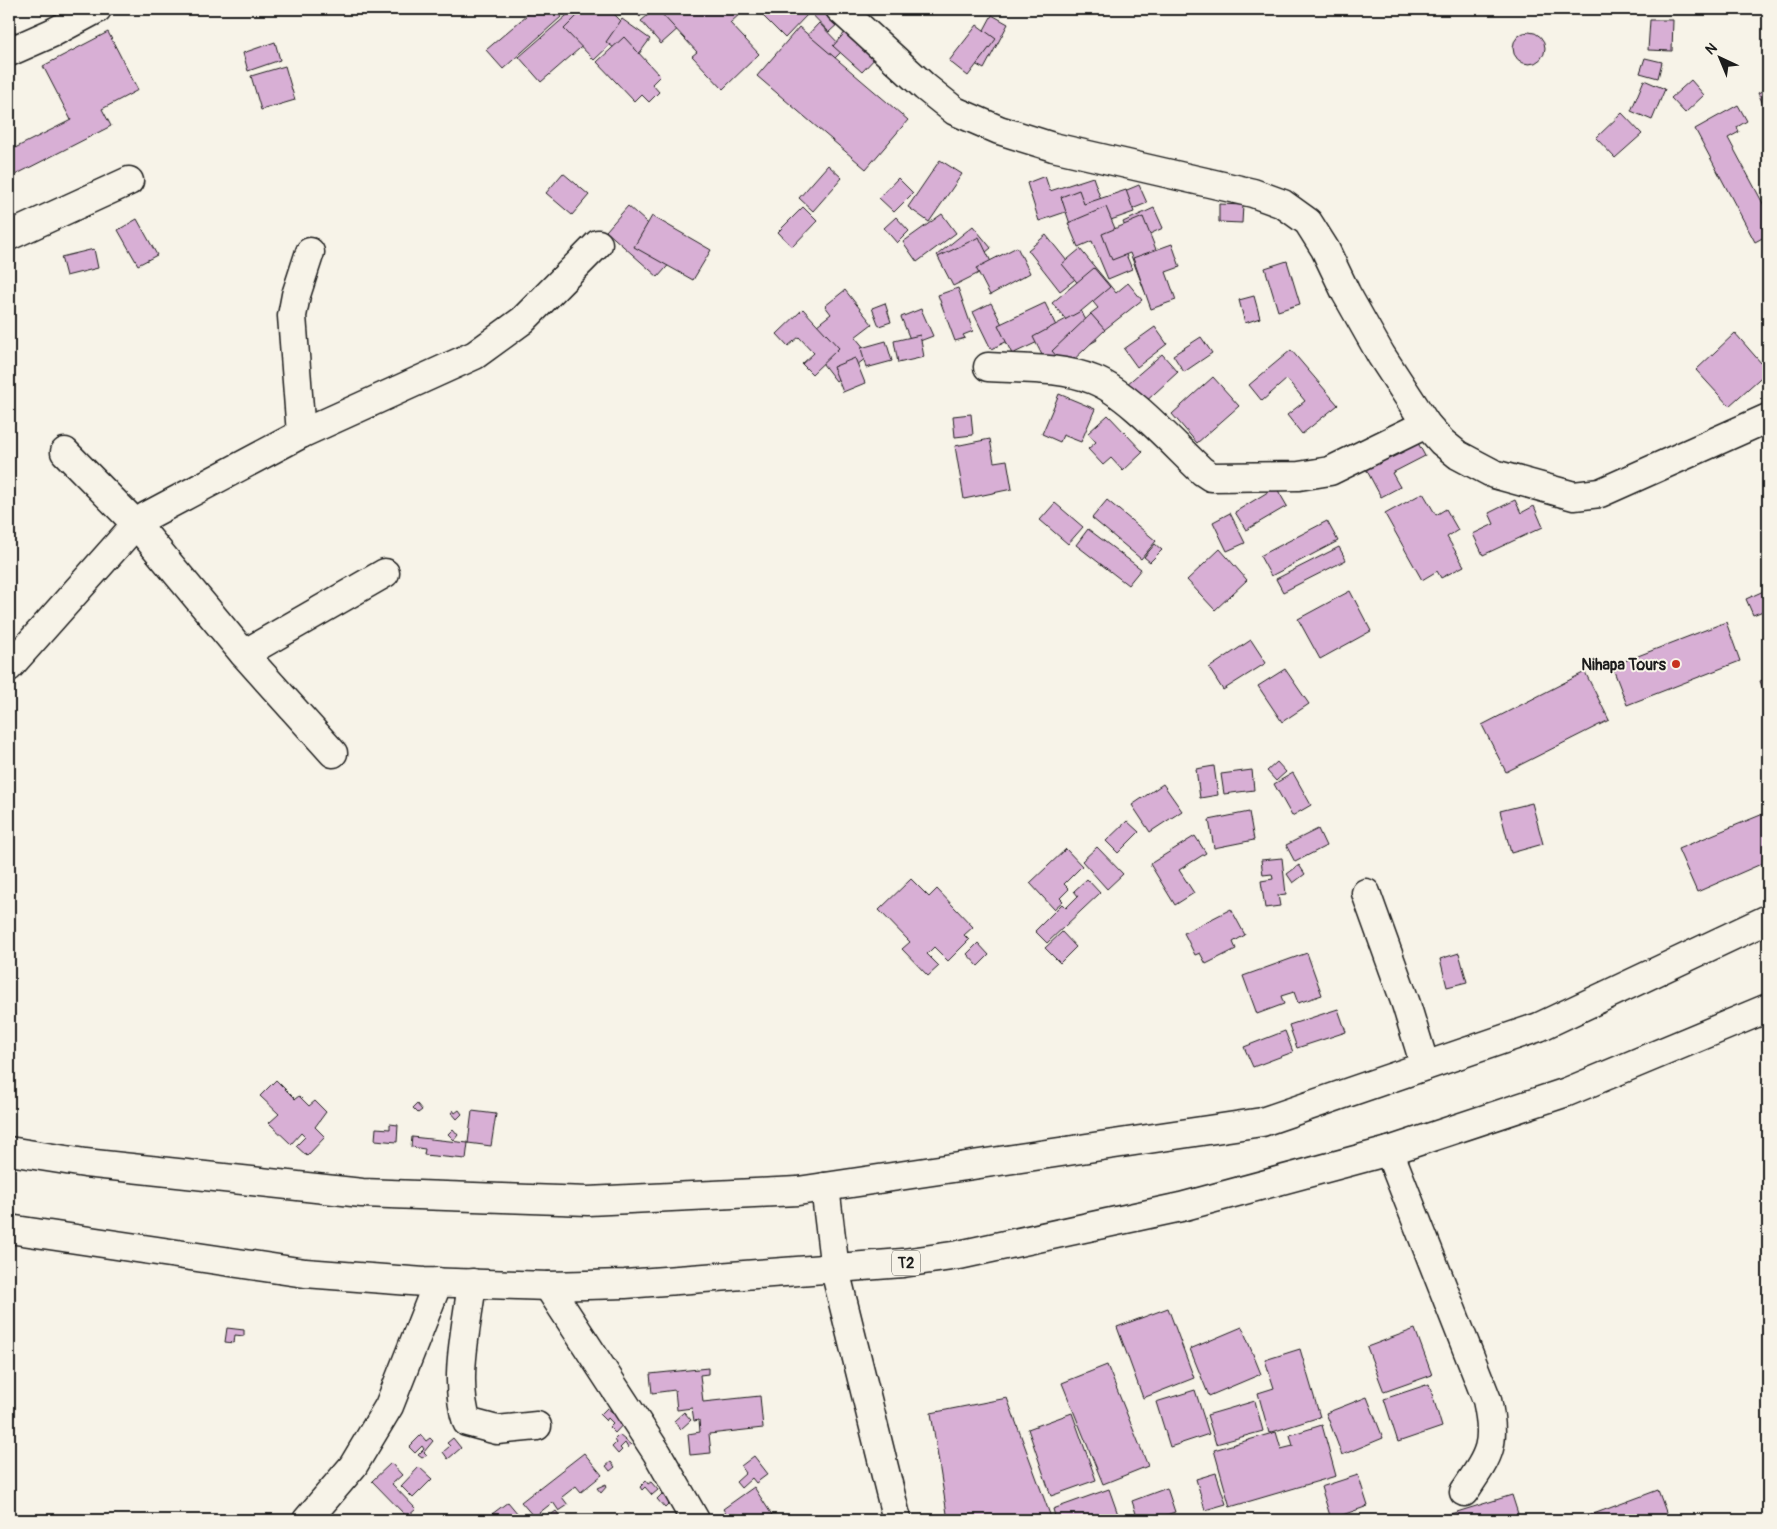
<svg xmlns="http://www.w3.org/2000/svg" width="1777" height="1529" viewBox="0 0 1777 1529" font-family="Pangolin,sans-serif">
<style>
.building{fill:#d8afd5;stroke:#1c1c1c}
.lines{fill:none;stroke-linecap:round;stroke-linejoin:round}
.minor-casing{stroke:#1c1c1c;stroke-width:31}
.highway-casing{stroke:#1c1c1c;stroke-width:31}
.minor{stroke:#f7f3e8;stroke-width:28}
.highway{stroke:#f7f3e8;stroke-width:28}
.poi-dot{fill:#c8321e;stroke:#f7f3e8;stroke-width:2}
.labels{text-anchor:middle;stroke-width:4;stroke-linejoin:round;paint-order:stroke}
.shield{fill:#f7f3e8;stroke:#5e5c59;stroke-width:1}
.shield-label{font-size:15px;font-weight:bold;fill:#1c1c1c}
.poi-label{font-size:16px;font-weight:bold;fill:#1c1c1c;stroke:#f7f3e8;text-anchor:end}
</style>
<rect width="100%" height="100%" fill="#f7f3e8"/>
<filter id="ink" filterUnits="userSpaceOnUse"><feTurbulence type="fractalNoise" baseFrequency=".02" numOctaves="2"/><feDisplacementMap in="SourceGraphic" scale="10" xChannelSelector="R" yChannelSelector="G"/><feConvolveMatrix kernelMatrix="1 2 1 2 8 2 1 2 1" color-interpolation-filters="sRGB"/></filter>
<g filter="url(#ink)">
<g class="building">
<polygon points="534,9 554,9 561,17 503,69 486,50"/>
<polygon points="574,9 578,13 584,9 602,29 541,82 519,57"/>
<polygon points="584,9 609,9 628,28 594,60 564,29"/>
<polygon points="633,9 645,9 640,17"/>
<polygon points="655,9 700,9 661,44 641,21"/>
<polygon points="663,9 738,9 741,13 730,23 759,54 723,89 692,56 697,52 660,12"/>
<polygon points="770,9 801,9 807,15 785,38 763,16"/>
<polygon points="807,9 828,9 840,22 829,32"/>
<polygon points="992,15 1008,24 984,69 968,60"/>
<polygon points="622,19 650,39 633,62 606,42"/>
<polygon points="1650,20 1673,20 1672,51 1648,50"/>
<polygon points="819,23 844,49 826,67 801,42"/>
<polygon points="977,25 996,39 968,76 949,61"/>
<polygon points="799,27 908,120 866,169 757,76"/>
<polygon points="848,29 877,56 862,72 833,46"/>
<polygon points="108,32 138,90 102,109 111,126 9,178 9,151 71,120 43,66"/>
<circle cx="1529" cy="48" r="16"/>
<polygon points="624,37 660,76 652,84 659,92 649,102 641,94 634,101 597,62"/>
<polygon points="275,42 280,60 248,71 243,53"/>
<polygon points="1645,58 1662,62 1658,78 1640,73"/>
<polygon points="285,66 295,100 261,110 251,76"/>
<polygon points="1644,80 1665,89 1652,120 1631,111"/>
<polygon points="1691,80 1704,95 1685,113 1671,98"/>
<polygon points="1768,88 1768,115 1758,93"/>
<polygon points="1738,105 1747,121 1737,127 1739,132 1728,138 1766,209 1768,207 1768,235 1755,242 1695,129"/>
<polygon points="1622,113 1642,134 1615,158 1596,138"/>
<polygon points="940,160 962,174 929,222 908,207"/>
<polygon points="828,165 842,178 813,211 799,198"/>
<polygon points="563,173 589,195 572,215 546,193"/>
<polygon points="1045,176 1050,191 1093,177 1101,200 1039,221 1027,183"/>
<polygon points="898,178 913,193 894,212 879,198"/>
<polygon points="1139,185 1147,203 1112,217 1105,199"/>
<polygon points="1079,190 1084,204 1126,190 1134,212 1073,233 1061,197"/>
<polygon points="1219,204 1243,205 1242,223 1219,222"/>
<polygon points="628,206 680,252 658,277 606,231"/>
<polygon points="803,207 817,221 792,247 778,232"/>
<polygon points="1106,207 1132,269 1108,279 1092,241 1078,247 1068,223"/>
<polygon points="1154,208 1163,228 1132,242 1123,222"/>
<polygon points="942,214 956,233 917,262 903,242"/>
<polygon points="652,216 711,250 693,280 634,247"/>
<polygon points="896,217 909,231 897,243 884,228"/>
<polygon points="1143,217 1169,282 1145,292 1130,253 1112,260 1102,234"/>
<polygon points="137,219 157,255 138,265 118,230"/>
<polygon points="973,226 991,248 955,277 937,255"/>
<polygon points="1046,235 1079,276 1060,291 1028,250"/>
<polygon points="979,237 993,266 953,286 938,257"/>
<polygon points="1172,244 1180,267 1166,272 1176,300 1151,309 1133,258"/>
<polygon points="1017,247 1030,273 990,295 976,268"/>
<polygon points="94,249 98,268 66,276 61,257"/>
<polygon points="1080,249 1116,293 1128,283 1142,300 1104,330 1090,314 1098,308 1062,264"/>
<polygon points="1287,261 1300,304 1278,311 1265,268"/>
<polygon points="1094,268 1110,287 1068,322 1052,303"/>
<polygon points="958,288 973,331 963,335 965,338 955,341 938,295"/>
<polygon points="845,290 872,324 855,337 870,355 836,381 802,337 831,314 825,306"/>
<polygon points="1254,296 1260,318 1245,323 1239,300"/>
<polygon points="885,303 891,322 879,326 872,308"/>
<polygon points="991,303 1010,340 991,349 973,312"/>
<polygon points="1045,303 1059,332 1012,354 998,325"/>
<polygon points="803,309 839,348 812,374 802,364 814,353 799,337 788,346 777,334"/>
<polygon points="921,309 933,336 912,344 901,317"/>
<polygon points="1081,311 1097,340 1048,367 1033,337"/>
<polygon points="1091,314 1105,330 1066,367 1052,351"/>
<polygon points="1155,327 1167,344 1137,367 1124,349"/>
<polygon points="1735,333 1768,371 1729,406 1696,370"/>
<polygon points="920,335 924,357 898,363 894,341"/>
<polygon points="1201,337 1212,353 1184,372 1173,355"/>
<polygon points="886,341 892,361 866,368 861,348"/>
<polygon points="1291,350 1338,405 1302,434 1287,415 1305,401 1287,379 1262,401 1249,385"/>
<polygon points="1162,354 1178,372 1143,404 1126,385"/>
<polygon points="855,358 865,383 843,392 833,367"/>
<polygon points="1213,377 1239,406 1197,443 1172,414"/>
<polygon points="1059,394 1095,409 1081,442 1063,435 1060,442 1042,434"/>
<polygon points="971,414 973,435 955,437 953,416"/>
<polygon points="1108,415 1143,452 1123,471 1111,458 1103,465 1088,449 1096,442 1088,433"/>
<polygon points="990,439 994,462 1007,460 1012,489 964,499 955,446"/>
<polygon points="1418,443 1425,456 1392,473 1400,487 1381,497 1366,469"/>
<polygon points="1276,487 1287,506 1246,530 1235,512"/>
<polygon points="1423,493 1436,515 1446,509 1458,530 1447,537 1464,566 1441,578 1437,571 1422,580 1385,514"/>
<polygon points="1107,500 1156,541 1141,559 1092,518"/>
<polygon points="1515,500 1521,513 1534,506 1543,527 1483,555 1473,534 1494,524 1489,513"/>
<polygon points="1055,503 1083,527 1068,544 1040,520"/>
<polygon points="1230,513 1245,543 1227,551 1213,522"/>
<polygon points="1327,521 1338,541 1271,576 1260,556"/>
<polygon points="1088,529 1141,569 1128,585 1076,545"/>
<polygon points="1155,544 1162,550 1150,562 1144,557"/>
<polygon points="1339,547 1346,560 1283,592 1276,579"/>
<polygon points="1220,549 1247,580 1215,610 1187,580"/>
<polygon points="1768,589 1768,609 1753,615 1746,599"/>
<polygon points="1350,591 1371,631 1320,659 1298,619"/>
<polygon points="1726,622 1740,661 1627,705 1612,666"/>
<polygon points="1251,640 1266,663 1223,690 1209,668"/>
<polygon points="1285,669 1309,704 1282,722 1258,686"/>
<polygon points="1585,672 1609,720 1506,772 1482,725"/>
<polygon points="1768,678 1768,703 1760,681"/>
<polygon points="1277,762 1286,772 1276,781 1267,771"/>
<polygon points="1214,766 1218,795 1200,798 1196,769"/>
<polygon points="1252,770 1254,790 1224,794 1221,774"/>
<polygon points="1293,773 1311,805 1292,816 1274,784"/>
<polygon points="1163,784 1182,811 1150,832 1132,805"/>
<polygon points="1532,803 1543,844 1511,853 1500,811"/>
<polygon points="1249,812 1254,840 1214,848 1209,820"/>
<polygon points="1768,812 1768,861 1697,892 1678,849"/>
<polygon points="1127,821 1139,832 1118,853 1106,841"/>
<polygon points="1318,829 1326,846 1295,862 1286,845"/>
<polygon points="1195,836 1206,853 1179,870 1194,893 1175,905 1150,864"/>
<polygon points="1097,847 1123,874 1107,889 1082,861"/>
<polygon points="1066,849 1082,866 1064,884 1069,889 1060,898 1063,901 1054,909 1030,883"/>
<polygon points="1282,858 1286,894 1278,895 1280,906 1265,908 1261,881 1273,879 1272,874 1263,875 1261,860"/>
<polygon points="1299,865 1305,874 1293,883 1287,874"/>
<polygon points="911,879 929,897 937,889 973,927 964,935 969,940 948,961 934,947 927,954 939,966 928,976 902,949 910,942 879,910"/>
<polygon points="1087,879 1100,893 1047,943 1035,931 1062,904 1066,908 1078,896 1074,891"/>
<polygon points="1231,909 1245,935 1233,942 1236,949 1206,964 1200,953 1195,955 1184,933"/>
<polygon points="1062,932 1076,947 1060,963 1045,948"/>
<polygon points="978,943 989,955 978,966 967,954"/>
<polygon points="1307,953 1322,995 1298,1003 1294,992 1281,996 1284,1004 1257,1014 1243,976"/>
<polygon points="1459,953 1467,982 1447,987 1440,959"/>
<polygon points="1338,1009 1346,1032 1297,1048 1289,1025"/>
<polygon points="1285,1031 1293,1052 1253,1067 1244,1047"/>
<polygon points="276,1080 295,1099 299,1096 309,1106 315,1101 326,1112 315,1127 325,1137 307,1156 296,1146 305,1137 301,1133 291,1144 269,1123 279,1114 260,1096"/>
<polygon points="417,1104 422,1110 418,1113 413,1108"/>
<polygon points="453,1110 455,1113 459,1110 462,1114 457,1119 451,1112"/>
<polygon points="472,1111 496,1114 491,1146 468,1143"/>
<polygon points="390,1124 398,1125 397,1142 375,1140 376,1128 390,1129"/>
<polygon points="453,1129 458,1135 454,1140 448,1134"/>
<polygon points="412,1137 468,1143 466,1159 424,1155 425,1149 411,1147"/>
<polygon points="1168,1308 1194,1378 1143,1398 1117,1327"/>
<polygon points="1242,1327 1261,1374 1209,1396 1190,1349"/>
<polygon points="227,1328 244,1330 244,1336 235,1335 234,1343 225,1342"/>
<polygon points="1415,1329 1432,1375 1384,1392 1367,1347"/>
<polygon points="1300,1349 1320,1417 1269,1433 1258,1393 1274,1388 1265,1360"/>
<polygon points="1107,1365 1148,1466 1103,1484 1062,1383"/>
<polygon points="708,1368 708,1374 700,1375 703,1402 760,1396 763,1428 709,1434 711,1453 690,1455 688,1434 700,1432 699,1420 694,1421 692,1408 677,1410 675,1390 652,1393 650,1374"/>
<polygon points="1429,1384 1442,1427 1398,1442 1384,1399"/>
<polygon points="1195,1390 1209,1434 1170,1447 1156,1402"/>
<polygon points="1367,1397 1383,1438 1342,1455 1326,1413"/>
<polygon points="1007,1398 1052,1520 948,1520 931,1413"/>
<polygon points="1255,1401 1263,1431 1216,1444 1207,1415"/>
<polygon points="607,1408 625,1422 615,1433 609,1427 613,1423 608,1418 606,1421 600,1415"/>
<polygon points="684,1412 691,1420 681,1429 674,1421"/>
<polygon points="1072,1413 1096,1480 1051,1496 1028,1429"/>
<polygon points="1322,1425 1336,1476 1230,1507 1214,1450 1276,1432 1281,1449 1293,1446 1290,1435"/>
<polygon points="421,1435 426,1441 430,1438 433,1441 424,1452 427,1455 422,1458 418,1455 424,1449 422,1446 415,1453 409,1447"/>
<polygon points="619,1435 631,1445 628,1448 625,1443 620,1448 622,1450 618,1454 612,1447 616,1443 614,1440"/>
<polygon points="453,1438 461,1448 448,1459 443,1452 450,1446 447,1443"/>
<polygon points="584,1453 602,1475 581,1492 576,1486 562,1497 568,1505 559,1511 553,1502 534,1517 521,1502"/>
<polygon points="754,1456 768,1474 756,1483 752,1478 741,1488 736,1482 746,1473 741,1466"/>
<polygon points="611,1462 615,1467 610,1471 606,1466"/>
<polygon points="391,1463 402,1475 392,1484 416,1509 407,1517 372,1481"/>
<polygon points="419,1467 432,1479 413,1498 401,1486"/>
<polygon points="1216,1473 1226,1504 1205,1510 1196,1479"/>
<polygon points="1358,1475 1368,1506 1331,1519 1321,1487"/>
<polygon points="646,1481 648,1484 651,1482 658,1490 652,1495 645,1487 642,1490 640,1487"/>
<polygon points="606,1484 607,1486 601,1493 597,1488"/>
<polygon points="754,1487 772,1515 764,1520 730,1520 723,1509"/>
<polygon points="1167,1488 1175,1512 1152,1520 1138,1520 1132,1501"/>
<polygon points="1109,1489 1120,1520 1056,1520 1053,1509"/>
<polygon points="1658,1490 1669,1520 1580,1520 1580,1519"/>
<polygon points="662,1494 670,1503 665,1508 657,1499"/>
<polygon points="1512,1495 1520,1520 1446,1520 1444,1516"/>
<polygon points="508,1502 523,1520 484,1520"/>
<polygon points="556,1511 563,1520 544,1520"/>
</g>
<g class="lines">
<g class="minor-casing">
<g id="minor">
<polyline points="840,9 925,87 955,111 999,130 1053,147 1253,193 1283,204 1308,222 1325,249 1346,293 1381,355 1426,424 1442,442 1458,455 1494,474 1574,496 1600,493 1768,418"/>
<polyline points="9,52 52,33 97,9"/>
<polyline points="9,236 129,181"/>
<path d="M988,367C1023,369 1062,367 1094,380C1128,393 1174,445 1202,471L1211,477L1299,476L1330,471L1426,424"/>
<polyline points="301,434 292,316 296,295 310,252"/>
<polyline points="65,452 136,524 244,654 333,753"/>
<polyline points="244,654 385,573"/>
<polyline points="9,667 136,524 147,516 301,434 475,355 523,320 598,244"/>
<polyline points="1366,893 1406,1004 1425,1066"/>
<polyline points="9,1151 85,1163 362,1193 588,1201 798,1191 1262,1122 1539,1027 1768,919"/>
<path d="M1389,1151L1487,1400C1497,1446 1489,1455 1464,1492"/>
<polyline points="825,1187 835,1270 897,1520"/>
<path d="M472,1283C467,1326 453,1381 467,1422L497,1430L537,1426"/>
<polyline points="548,1286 657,1453 695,1520"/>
<polyline points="307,1520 353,1466 389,1406 438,1282"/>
</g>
</g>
<g class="highway-casing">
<polyline id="highway" points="9,1229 305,1273 424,1282 548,1286 625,1284 903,1263 959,1255 1181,1207 1389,1151 1567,1092 1768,1008"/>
</g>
<use href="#minor" class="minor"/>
<use href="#highway" class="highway"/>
</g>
</g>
<circle class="poi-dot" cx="1676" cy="664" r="5"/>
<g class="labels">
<rect class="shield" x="892" y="1250.5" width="28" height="25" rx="4"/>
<g class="shield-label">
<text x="906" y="1268">T2</text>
</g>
<g class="poi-label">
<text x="1666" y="670">Nihapa Tours</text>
</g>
</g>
<rect width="1777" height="1529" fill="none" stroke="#f7f3e8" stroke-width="30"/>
<rect x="15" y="15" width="1747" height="1499" fill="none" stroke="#1c1c1c" stroke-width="2" filter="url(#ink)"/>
<g transform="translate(1720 58) rotate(316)" stroke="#f7f3e8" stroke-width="4" paint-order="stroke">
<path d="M0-4L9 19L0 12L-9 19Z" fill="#1c1c1c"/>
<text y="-8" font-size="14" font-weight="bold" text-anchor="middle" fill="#1c1c1c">N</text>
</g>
</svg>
